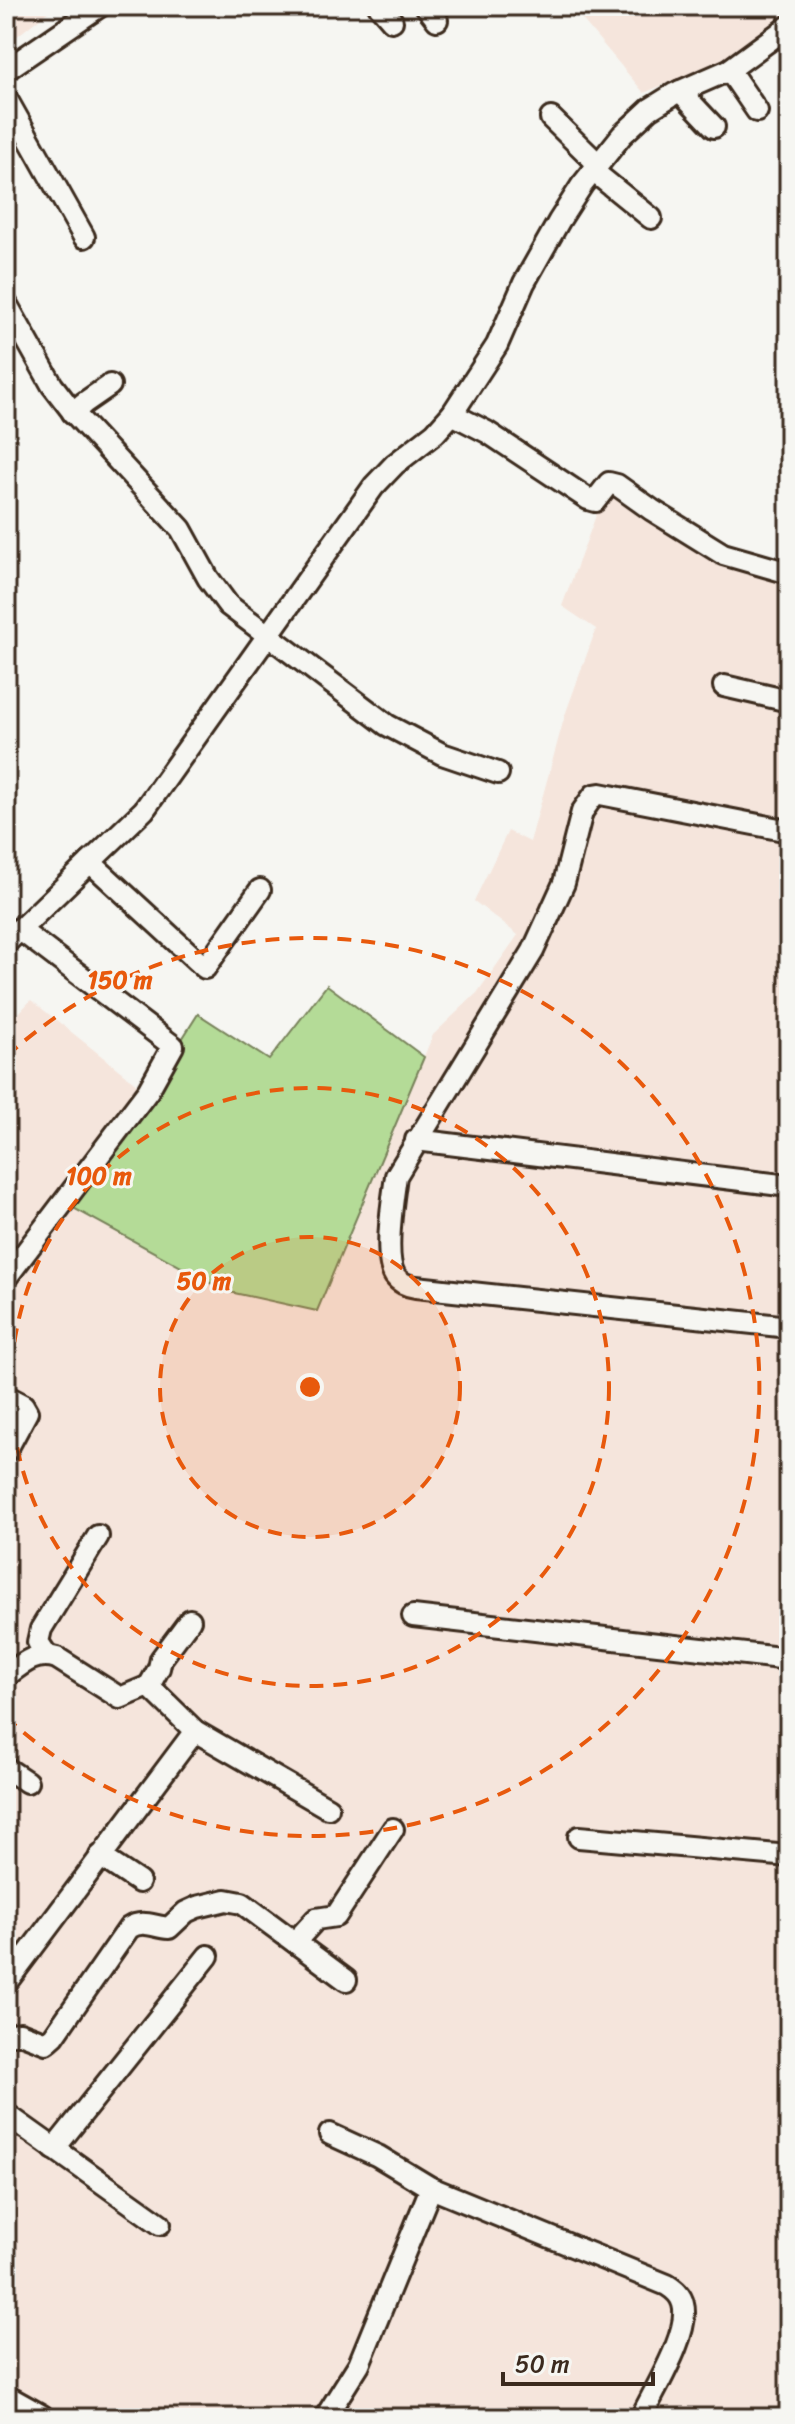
<svg xmlns="http://www.w3.org/2000/svg" width="795" height="2424" viewBox="0 0 795 2424" font-family="Sriracha,sans-serif">
<style>
.built{fill:#f5e5dc}
.green{fill:#b4db97;stroke:#78825a;stroke-width:2}
.lines{fill:none;stroke-linecap:round;stroke-linejoin:round}
.minor-casing{stroke:#3b2a1e;stroke-width:26}
.major-casing{stroke:#3b2a1e;stroke-width:32}
.minor{stroke:#f6f6f2;stroke-width:20}
.major{stroke:#f6f6f2;stroke-width:26}
.ring{fill:none;stroke:#e8590c;stroke-width:4;stroke-dasharray:14 10}
.centre{fill:#e8590c;stroke:#f6f6f2;stroke-width:4}
.ring-label{font-size:24px;text-anchor:middle;font-weight:bold;fill:#e8590c;stroke:#f6f6f2;stroke-width:6;stroke-linejoin:round;paint-order:stroke}
</style>
<rect width="100%" height="100%" fill="#f6f6f2"/>
<filter id="ink" filterUnits="userSpaceOnUse"><feTurbulence type="fractalNoise" baseFrequency=".0125" numOctaves="2"/><feDisplacementMap in="SourceGraphic" scale="16" xChannelSelector="R" yChannelSelector="G"/><feConvolveMatrix kernelMatrix="1 2 1 2 8 2 1 2 1" color-interpolation-filters="sRGB"/></filter>
<g filter="url(#ink)">
<g class="built">
<polygon points="6,6 55,6 6,45"/>
<polygon points="571,6 789,6 789,12 754,46 644,93"/>
<polygon points="609,481 723,560 789,573 789,2418 6,2418 6,1027 31,1000 148,1093 317,1311 433,1035 477,993 518,935 474,901 508,831 530,842 565,715 596,629 562,606"/>
</g>
<polygon class="green" points="327,985 424,1057 317,1311 225,1291 66,1204 148,1093 198,1014 269,1060"/>
<g class="lines">
<g class="minor-casing">
<g id="minor">
<polyline points="379,6 392,21"/>
<polyline points="426,6 437,20"/>
<polyline points="6,70 100,6"/>
<polyline points="729,70 757,111"/>
<polyline points="680,91 714,127"/>
<polyline points="6,98 84,237"/>
<polyline points="551,118 598,164"/>
<polyline points="593,171 651,218"/>
<polyline points="6,303 52,385 72,411 181,529 208,578 228,605 387,725 442,754 498,773"/>
<polyline points="73,413 84,403 110,385"/>
<polyline points="452,414 487,432 588,499 595,501 609,483 617,485 652,510 723,554 789,573"/>
<polyline points="724,686 789,701"/>
<path d="M789,831L600,794L594,795L582,812L564,883L533,951L396,1176C393,1198 383,1257 395,1276C400,1283 408,1286 416,1287L789,1327"/>
<polyline points="90,862 205,968 260,890"/>
<polyline points="6,943 144,810 374,486 395,464 435,433 452,414 497,345 524,283 559,221 582,185 622,135 650,109 674,94 729,70 789,26"/>
<polyline points="416,1140 789,1186"/>
<polyline points="6,1278 148,1091 173,1046 19,929"/>
<polyline points="6,1396 23,1405 27,1412 6,1451"/>
<polyline points="413,1616 789,1659"/>
<polyline points="46,1654 38,1642 41,1629 98,1536"/>
<path d="M6,1676C23,1663 36,1651 57,1658L120,1698L149,1686L195,1731L328,1808"/>
<polyline points="149,1686 159,1668 161,1659 190,1620"/>
<polyline points="6,1768 27,1782"/>
<polyline points="579,1837 789,1856"/>
<polyline points="100,1856 139,1882"/>
<polyline points="295,1942 316,1919 336,1916 393,1829"/>
<polyline points="6,1983 195,1731"/>
<path d="M6,2035L20,2033L46,2043L54,2036L129,1928C143,1919 154,1927 169,1928L186,1912L197,1907L226,1900L242,1903L346,1980"/>
<polyline points="6,2114 160,2224"/>
<path d="M330,2134L378,2156L431,2188L667,2285C675,2290 681,2295 683,2304C691,2332 653,2392 641,2418"/>
<polyline points="54,2149 208,1956"/>
<polyline points="325,2418 359,2364 431,2188"/>
</g>
</g>
<g class="major-casing">
<polyline id="major" points="6,2399 40,2418"/>
</g>
<use href="#minor" class="minor"/>
<use href="#major" class="major"/>
</g>
</g>
<circle cx="310" cy="1387" r="150" fill="#e8590c" fill-opacity=".12"/>
<g class="ring">
<circle cx="310" cy="1387" r="150"/>
<circle cx="310" cy="1387" r="299"/>
<path d="M7 1056A449 449 0 1 1 7 1718"/>
</g>
<circle cx="310" cy="1387" r="12" class="centre"/>
<g class="ring-label">
<text x="120" y="988">150 m</text>
<text x="99" y="1184">100 m</text>
<text x="204" y="1289">50 m</text>
</g>
<rect width="795" height="2424" fill="none" stroke="#f6f6f2" stroke-width="32"/>
<rect x="16" y="16" width="763" height="2392" fill="none" stroke="#3b2a1e" stroke-width="3" filter="url(#ink)"/>
<path d="M503 2372v12h150v-12" fill="none" stroke="#3b2a1e" stroke-width="4"/>
<text x="515" y="2372" font-size="24" fill="#3b2a1e" stroke="#f6f6f2" stroke-width="6" paint-order="stroke">50 m</text>
</svg>
